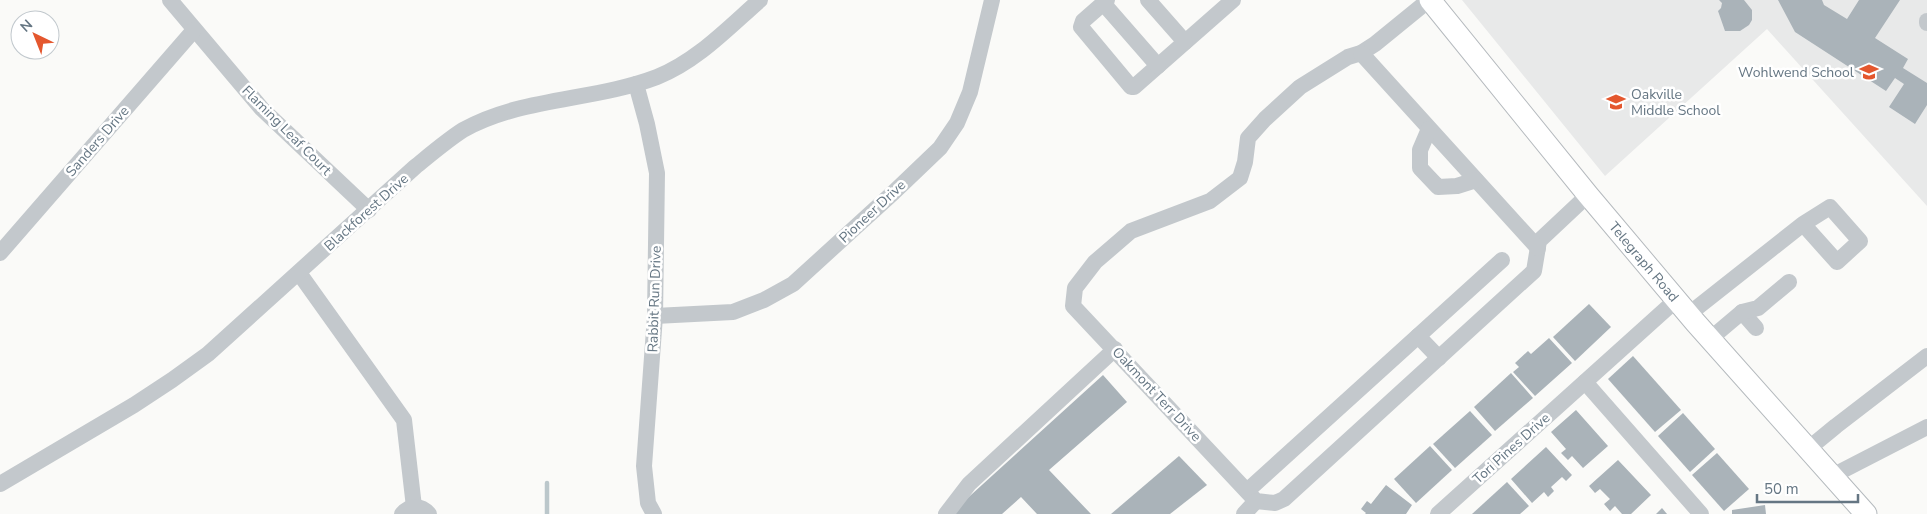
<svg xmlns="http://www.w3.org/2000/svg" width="1927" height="514" viewBox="0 0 1927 514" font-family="'Nunito Sans',sans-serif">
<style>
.built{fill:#e8e9e9}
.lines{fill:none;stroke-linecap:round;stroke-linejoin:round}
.stream{stroke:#bbc7cb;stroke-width:4.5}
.building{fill:#aab3b9}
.major-casing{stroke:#b5babe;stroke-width:23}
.minor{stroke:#c3c8cc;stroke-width:16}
.major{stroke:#fff;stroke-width:21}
.labels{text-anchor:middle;stroke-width:5;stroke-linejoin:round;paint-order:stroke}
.poi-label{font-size:14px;fill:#657683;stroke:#fff;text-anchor:end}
.street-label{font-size:14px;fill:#657683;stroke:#fff}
</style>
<rect width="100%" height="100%" fill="#fafaf8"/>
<polygon class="built" points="1462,0 1927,0 1927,206 1767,29 1605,176"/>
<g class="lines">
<polyline class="stream" points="547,514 547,483"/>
</g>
<g class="building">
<polygon points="1719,0 1744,0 1752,10 1752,20 1749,25 1740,31 1725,31 1718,11 1721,8 1722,3"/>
<polygon points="1778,0 1822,0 1824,5 1847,19 1859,0 1900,0 1875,38 1908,59 1903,68 1927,83 1927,105 1915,124 1889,107 1904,84 1895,78 1886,91 1795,32"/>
<polygon points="1589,304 1611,327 1575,361 1553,337"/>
<polygon points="1549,338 1572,363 1535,396 1513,372 1519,367 1515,363 1528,351 1531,354"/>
<polygon points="1633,356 1681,410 1655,432 1608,379"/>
<polygon points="1511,373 1533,398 1495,431 1474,407"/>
<polygon points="1103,375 1127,402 1049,470 1091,514 1037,514 1021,497 1002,514 950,514"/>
<polygon points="1576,410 1608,446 1583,468 1572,456 1568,460 1561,453 1566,449 1551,432"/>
<polygon points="1470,411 1492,435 1455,468 1433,444"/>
<polygon points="1683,413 1715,449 1690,472 1658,436"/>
<polygon points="1430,446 1452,470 1416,503 1394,479"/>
<polygon points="1546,447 1572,475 1566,481 1562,477 1551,487 1554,491 1548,497 1544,492 1532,503 1511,479"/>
<polygon points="1717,453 1749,489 1724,511 1692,475"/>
<polygon points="1179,456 1207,485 1170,514 1111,514"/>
<polygon points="1618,460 1651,495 1631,514 1622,514 1615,506 1610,511 1604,504 1610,499 1600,489 1595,493 1589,486"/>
<polygon points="1507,482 1529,506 1520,514 1472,514"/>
<polygon points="1386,485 1412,505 1406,514 1365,514 1366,513 1361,509 1367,501 1371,504"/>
<polygon points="1765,505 1766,514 1732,514 1732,510"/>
<polygon points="1662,508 1667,514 1656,514"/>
</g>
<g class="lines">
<g class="major-casing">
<g id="major">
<path id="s1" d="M1430,0L1588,195L1695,322L1866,514"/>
</g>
</g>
<g class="minor">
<polyline points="170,0 262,109 369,210"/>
<polyline points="1107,0 1083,21 1081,27 1131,87 1134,87 1233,0"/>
<polyline points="1148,0 1185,42"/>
<polyline points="1429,0 1375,44 1361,53 1348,57 1300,87 1265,119 1248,138 1245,162 1240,178 1210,201 1131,231 1095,262 1075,288 1073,306 1256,501 1275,503 1284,499 1534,271 1539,241 1588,195"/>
<polyline points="1103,3 1158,66"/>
<polyline points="1927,23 1927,21"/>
<polyline points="1361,53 1538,248"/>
<polyline points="636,84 647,124 657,173 655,316 644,466 648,503 654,514"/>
<polyline points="1429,129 1420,150 1420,168 1438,187 1457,186 1476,180"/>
<polyline points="0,253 194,30"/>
<polyline points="299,273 404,420 414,507"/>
<polyline points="1742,312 1756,328"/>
<polyline points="1689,314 1803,224 1830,207 1860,241 1837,262 1803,224"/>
<polyline points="655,316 733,312 764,300 793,284 894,192 940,148 957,123 970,92 992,0"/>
<polyline points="1418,336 1439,358"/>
<polyline points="1710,339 1742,312 1758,308 1789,282"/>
<polyline points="1585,382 1701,514"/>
<polyline points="1808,449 1836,426 1927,356"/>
<polyline points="1832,476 1927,427"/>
<path d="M0,484L134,405L172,380L208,354L415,167C431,154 446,141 463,130C522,97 594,101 657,77C697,61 728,28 760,0"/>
<polyline points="1247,491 1502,260"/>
<path d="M402,514C410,505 421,505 429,514"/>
<polyline points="946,514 969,484 1115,349"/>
<polyline points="1244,514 1256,501"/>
<polyline points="1438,514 1676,300"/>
</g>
<use href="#major" class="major"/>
</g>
<defs>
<g id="school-bare" transform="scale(1.5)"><path d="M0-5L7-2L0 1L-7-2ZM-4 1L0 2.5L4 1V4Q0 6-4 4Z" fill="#e4572e" stroke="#fff" stroke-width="2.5" paint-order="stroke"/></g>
</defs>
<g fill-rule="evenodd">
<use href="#school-bare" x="1869" y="72"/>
<use href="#school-bare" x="1616" y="102"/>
</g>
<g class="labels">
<g class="poi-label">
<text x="1854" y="77">Wohlwend School</text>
<text x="1631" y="99" text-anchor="start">Oakville<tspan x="1631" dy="16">Middle School</tspan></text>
</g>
<g class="street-label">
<text transform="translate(287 130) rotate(45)" y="5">Flaming Leaf Court</text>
<text transform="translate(97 141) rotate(-49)" y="5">Sanders Drive</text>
<text transform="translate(872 211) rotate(-43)" y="5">Pioneer Drive</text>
<text transform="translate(366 212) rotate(-42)" y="5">Blackforest Drive</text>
<text dy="5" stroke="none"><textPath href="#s1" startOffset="338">Telegraph Road</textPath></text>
<text transform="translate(654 299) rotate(-88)" y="5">Rabbit Run Drive</text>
<text transform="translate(1157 394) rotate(47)" y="5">Oakmont Terr Drive</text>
<text transform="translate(1511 448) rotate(-42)" y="5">Tori Pines Drive</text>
</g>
</g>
<g transform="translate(35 35) rotate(317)"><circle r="24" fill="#ffffff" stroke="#c1c8cd"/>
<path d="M0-4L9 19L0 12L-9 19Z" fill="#e4572e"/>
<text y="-8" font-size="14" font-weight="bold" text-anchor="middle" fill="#657683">N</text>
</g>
<path d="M1757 494v8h101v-8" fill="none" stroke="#657683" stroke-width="2.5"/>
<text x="1764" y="494" font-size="15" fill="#657683" stroke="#ffffff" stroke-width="4" paint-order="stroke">50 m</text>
</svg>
